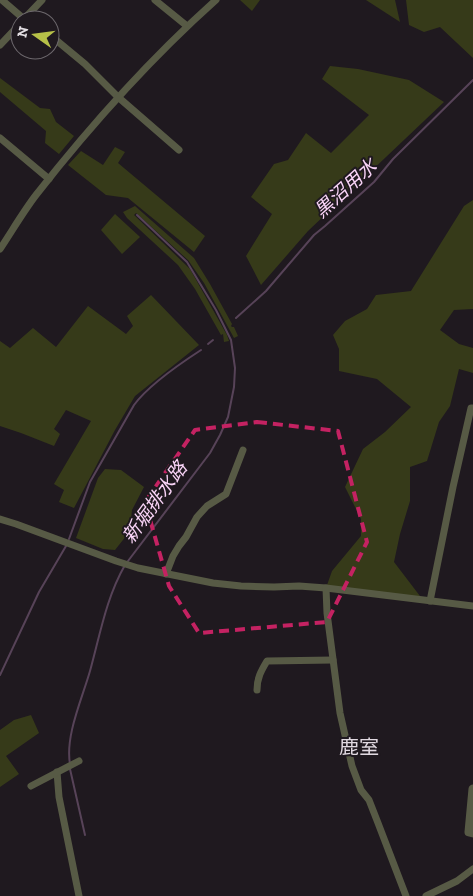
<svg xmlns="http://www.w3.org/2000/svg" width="473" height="896" viewBox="0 0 473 896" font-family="'Zilla Slab','Noto Sans JP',serif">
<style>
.green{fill:#363a19}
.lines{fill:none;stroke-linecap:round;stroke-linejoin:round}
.stream{stroke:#574358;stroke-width:2}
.minor{stroke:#575a45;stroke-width:7}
.tertiary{stroke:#575a45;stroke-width:9}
.marked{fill:none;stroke:#c42262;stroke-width:4;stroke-dasharray:10 6;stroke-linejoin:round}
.labels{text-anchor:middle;stroke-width:4;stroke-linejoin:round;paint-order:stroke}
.water-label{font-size:19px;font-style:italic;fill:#f9d4f7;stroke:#1f191f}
.quarter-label{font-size:20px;fill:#e1d9e1;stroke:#1f191f}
</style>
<rect width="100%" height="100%" fill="#1f191f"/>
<g class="green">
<polygon points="240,0 260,0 252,11"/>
<polygon points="366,0 395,0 400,22"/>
<polygon points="406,0 473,0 473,58 440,27 424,32 409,25"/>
<polygon points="330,66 358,69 409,80 444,102 308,231 261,285 246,256 272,214 251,197 274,164 288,160 306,133 331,153 369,115 322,79"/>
<polygon points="0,78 40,108 50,109 56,122 74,136 59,154 45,143 46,131 0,92"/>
<polygon points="115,147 125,152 118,163 205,236 194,252 128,198 106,195 68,165 81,151 103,165"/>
<polygon points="473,200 473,309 454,310 440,330 459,344 473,348 473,373 459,369 450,406 439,422 427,461 410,467 410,501 400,534 394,562 423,600 326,588 332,571 361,536 361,519 345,487 363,449 385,432 411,407 377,379 339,371 339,349 333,335 345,321 367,309 376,295 411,291 464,206"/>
<polygon points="135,206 194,258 210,284 232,324 231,326 232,327 234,327 238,336 234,338 204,283 188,260 136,213 134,215 190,269 227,335 229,341 224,342 223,334 221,335 195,289 178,265 127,218 123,212"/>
<polygon points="115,214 140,237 122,254 101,230"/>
<polygon points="151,295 199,345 135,396 115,430 74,508 59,502 64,490 54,484 91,421 66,410 54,429 60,434 54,446 21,433 0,426 0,341 10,348 33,328 56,347 88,306 126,334 133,326 127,316"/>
<polygon points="105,469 121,470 144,487 132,510 131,519 134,526 115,550 103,549 76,538 98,478"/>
<polygon points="31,715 39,733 6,756 19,774 0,787 0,730 14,720"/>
</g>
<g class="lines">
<g class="stream">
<polyline points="236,318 266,291 314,235 325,226 374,182 393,159 473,80"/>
<polyline points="208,344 213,340"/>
<path d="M69,539L90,482L134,405C148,386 181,363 201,350"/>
<polyline points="128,561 210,453 220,435 228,417 234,387 235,368 231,340 216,310 187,262 137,215"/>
<polyline points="0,675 39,592 66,546"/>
<path d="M70,764C65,736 82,699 90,671C100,635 106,598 125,565"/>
<polyline points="70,769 85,835"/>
</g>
<g class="minor">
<polyline points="2,0 24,19"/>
<polyline points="155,0 187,26"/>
<polyline points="23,20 42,0"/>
<polyline points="50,35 85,64 118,97 179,150"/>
<polyline points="0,45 20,24"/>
<polyline points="0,138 49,179"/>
<path d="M0,249C12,231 23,212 36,195C91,125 150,59 216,0"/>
<polyline points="0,519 16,524 116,561 138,568 213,583 241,586 274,587 299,586 326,588 473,606"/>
<polyline points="166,574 173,556 179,546 186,537 197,517 207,506 226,494 243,450"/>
<polyline points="326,588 327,613 340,713 352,766 361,790 369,800 378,823 406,896"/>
<polyline points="430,601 453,487 471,408 473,408"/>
<path d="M257,690C257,678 261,671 267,661L333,660"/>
<polyline points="57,772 59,797 79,896"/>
<polyline points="31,786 79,761"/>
<polyline points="426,896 457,881 473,869"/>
</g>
<polyline class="tertiary" points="473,789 469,832 473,833"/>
</g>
<path class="marked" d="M257,422L338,431L367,542L327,622L199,633L169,586L145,502L195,430Z"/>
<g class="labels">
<g class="water-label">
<text transform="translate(345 188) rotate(-42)" y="7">黒沼用水</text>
<text transform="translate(154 502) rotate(-54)" y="7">新堀排水路</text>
</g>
<g class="quarter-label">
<text x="359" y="754">鹿室</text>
</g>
</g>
<g transform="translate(35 35) rotate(284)"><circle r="24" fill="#1f191f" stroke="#6d686d"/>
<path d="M0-4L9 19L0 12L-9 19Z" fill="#b7c148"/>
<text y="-8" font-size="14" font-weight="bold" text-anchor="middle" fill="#e3dfe3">N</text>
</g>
</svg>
